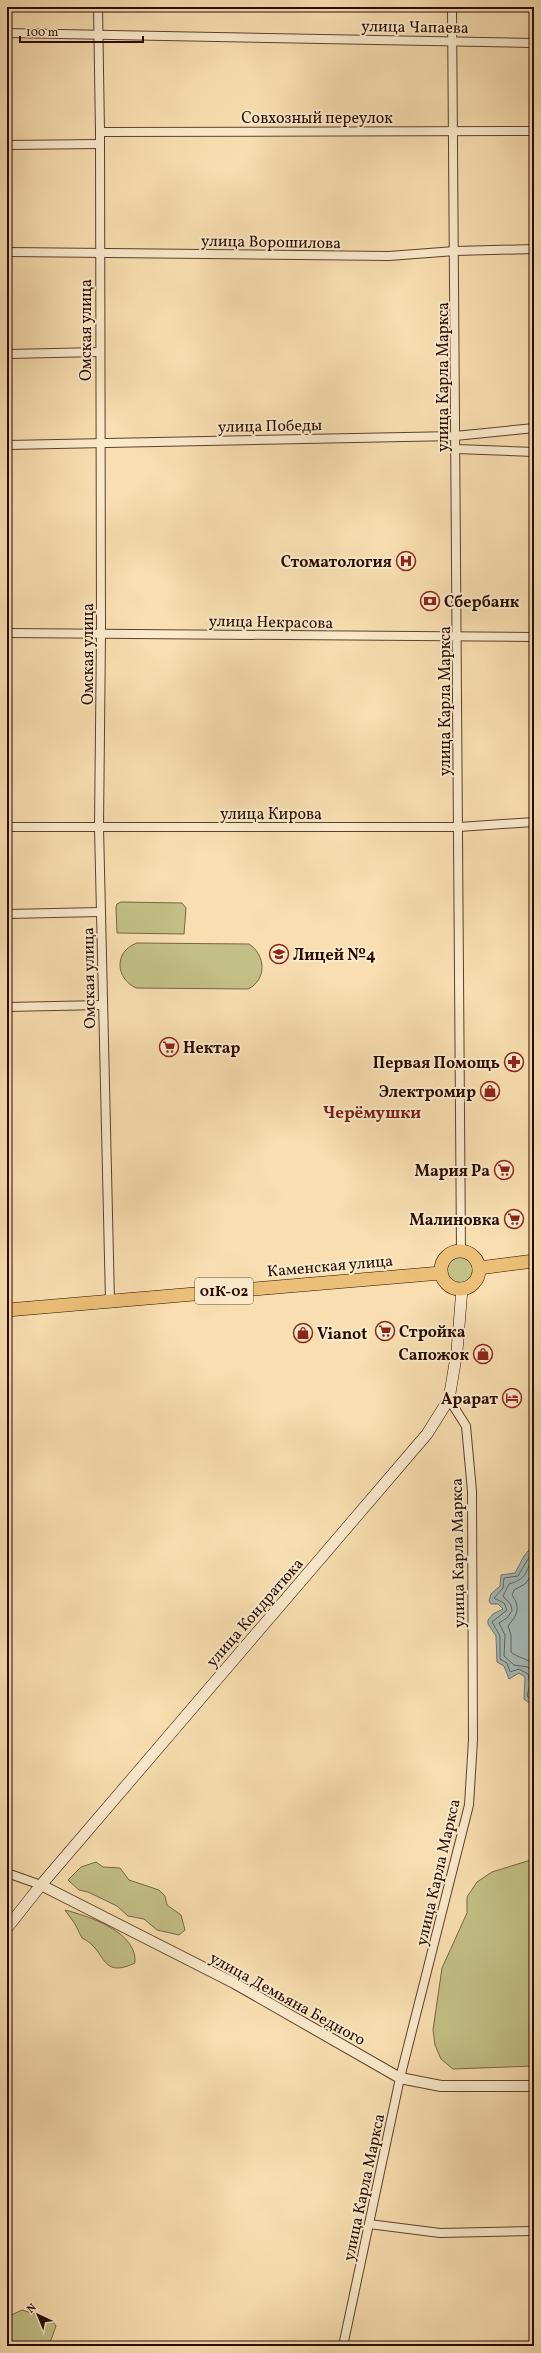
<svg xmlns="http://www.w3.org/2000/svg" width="541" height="2353" viewBox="0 0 541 2353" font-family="Vollkorn,serif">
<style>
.green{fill:#c3c087;stroke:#764}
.water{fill:#a2b9b7;stroke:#72736e}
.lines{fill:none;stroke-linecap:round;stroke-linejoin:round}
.shore{stroke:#66625c;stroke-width:1}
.minor-casing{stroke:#5e402c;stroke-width:10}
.tertiary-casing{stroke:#5e402c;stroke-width:12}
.secondary-casing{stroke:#2b0b00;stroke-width:12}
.primary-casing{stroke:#2b0b00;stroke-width:14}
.minor{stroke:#faeacc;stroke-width:8}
.tertiary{stroke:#faeacc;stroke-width:10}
.secondary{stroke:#faeacc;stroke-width:11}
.primary{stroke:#ecbf78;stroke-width:13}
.labels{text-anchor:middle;stroke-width:4;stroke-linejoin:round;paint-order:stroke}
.shield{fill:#faeacc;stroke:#694e3d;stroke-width:1}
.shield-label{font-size:15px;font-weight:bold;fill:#2b0b00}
.street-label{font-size:16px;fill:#2b0b00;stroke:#faeacc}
.poi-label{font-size:16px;font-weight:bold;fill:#2b0b00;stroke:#faeacc;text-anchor:end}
.neighbourhood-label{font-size:17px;font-weight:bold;fill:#7a1f14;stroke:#faeacc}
</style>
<rect width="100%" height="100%" fill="#f8deb0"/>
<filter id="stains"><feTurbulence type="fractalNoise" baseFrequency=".005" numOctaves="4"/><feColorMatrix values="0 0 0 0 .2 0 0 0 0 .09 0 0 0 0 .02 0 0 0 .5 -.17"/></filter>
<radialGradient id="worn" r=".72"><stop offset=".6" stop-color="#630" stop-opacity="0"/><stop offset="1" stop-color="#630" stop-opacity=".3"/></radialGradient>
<g class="green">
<polygon points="121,902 182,903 186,908 184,934 117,933 116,907 117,904"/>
<path d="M137,943L249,944C266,955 267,980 248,989L136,988C115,978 114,951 137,943Z"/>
<circle cx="460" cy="1269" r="17"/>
<polygon points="534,1859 534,2066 453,2069 441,2059 435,2045 433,2030 442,1968 467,1913 467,1897 477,1882 492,1872"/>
<polygon points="96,1862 103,1867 120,1868 129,1880 159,1890 165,1896 167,1905 181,1915 185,1930 179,1935 157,1930 144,1919 128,1916 117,1906 88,1892 79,1890 68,1880 81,1867"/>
<path d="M65,1910C88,1916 138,1932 135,1963C99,1980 107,1949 82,1938L75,1924Z"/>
<polygon points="22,2310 51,2319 56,2326 51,2340 46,2346 7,2346 7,2317"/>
</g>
<polygon class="water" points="534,1544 534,1707 524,1699 525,1677 519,1673 509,1679 504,1666 497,1662 496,1636 488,1624 488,1620 493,1614 503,1609 498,1604 491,1604 489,1601 491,1594 500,1586 501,1575 515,1573 524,1556"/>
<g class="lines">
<g class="shore">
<polyline points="534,1549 518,1576 504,1578 503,1588 494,1598 504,1603 507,1610 492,1622 500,1636 500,1659 507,1663 510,1672 519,1669 528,1674 530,1684 527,1696 534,1701"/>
<path d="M534,1558C523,1573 529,1578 509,1584L503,1596L511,1605L512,1611L507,1618L499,1623L505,1635L504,1656L514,1665L528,1667L534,1678"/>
<path d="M534,1572L525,1584L514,1590L512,1595C521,1608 517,1615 508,1626L511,1635V1652C518,1658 527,1658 534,1665"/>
</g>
<g class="minor-casing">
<g id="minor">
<polyline points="98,7 100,132 101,634 99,827 110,1301"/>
<polyline points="452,7 461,1251"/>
<polyline points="7,33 534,43"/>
<polyline points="100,132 534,131"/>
<polyline points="7,145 100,144"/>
<polyline points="7,252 389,256 455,251 534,249"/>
<polyline points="7,354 100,352"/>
<polyline points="7,445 455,436 534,428"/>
<polyline points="456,449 534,452"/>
<polyline points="7,633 534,637"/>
<polyline points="7,827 459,827 534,822"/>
<polyline points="7,914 100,912"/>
<polyline points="7,1007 102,1005"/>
<polyline points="7,1873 41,1885"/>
<polyline points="369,2224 440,2233 534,2231"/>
<polyline points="343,2346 400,2078 469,1805 473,1740 472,1491 466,1426 449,1399"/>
</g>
</g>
<g class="tertiary-casing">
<polyline id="tertiary" points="41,1885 234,1983 400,2078 441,2086 534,2086"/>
</g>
<g class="secondary-casing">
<polyline id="secondary" points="7,1928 41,1885 427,1434 449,1399 457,1351 462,1288"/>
</g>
<g class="primary-casing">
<g id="primary">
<circle cx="460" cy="1270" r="19"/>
<polyline points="479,1268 534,1261"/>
<polyline points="7,1310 441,1273"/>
</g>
</g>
<use href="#minor" class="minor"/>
<use href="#tertiary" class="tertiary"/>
<use href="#secondary" class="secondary"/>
<use href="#primary" class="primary"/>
</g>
<defs>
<g id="hospital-ring" transform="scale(1)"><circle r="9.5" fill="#faeacc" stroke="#8f2418" stroke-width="1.5"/><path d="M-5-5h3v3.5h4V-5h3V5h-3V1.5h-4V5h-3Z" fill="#8f2418"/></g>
<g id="bank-ring" transform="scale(1)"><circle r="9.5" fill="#faeacc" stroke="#8f2418" stroke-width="1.5"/><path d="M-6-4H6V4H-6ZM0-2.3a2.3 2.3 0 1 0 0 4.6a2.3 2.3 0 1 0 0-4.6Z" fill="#8f2418"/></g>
<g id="school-ring" transform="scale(1)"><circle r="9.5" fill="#faeacc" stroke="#8f2418" stroke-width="1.5"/><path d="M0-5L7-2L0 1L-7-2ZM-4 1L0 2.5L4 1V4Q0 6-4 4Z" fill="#8f2418"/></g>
<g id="supermarket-ring" transform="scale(1)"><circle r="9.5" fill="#faeacc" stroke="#8f2418" stroke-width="1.5"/><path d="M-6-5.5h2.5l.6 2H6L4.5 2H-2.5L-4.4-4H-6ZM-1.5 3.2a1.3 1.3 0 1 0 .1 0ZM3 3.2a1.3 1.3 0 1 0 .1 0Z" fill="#8f2418"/></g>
<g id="pharmacy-ring" transform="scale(1)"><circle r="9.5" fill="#faeacc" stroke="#8f2418" stroke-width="1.5"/><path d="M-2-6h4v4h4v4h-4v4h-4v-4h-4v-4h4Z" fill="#8f2418"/></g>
<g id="shop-ring" transform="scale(1)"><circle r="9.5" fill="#faeacc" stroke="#8f2418" stroke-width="1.5"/><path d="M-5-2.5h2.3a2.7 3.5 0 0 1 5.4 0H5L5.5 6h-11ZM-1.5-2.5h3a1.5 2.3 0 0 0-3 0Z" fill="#8f2418"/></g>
<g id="hotel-ring" transform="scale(1)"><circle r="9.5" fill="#faeacc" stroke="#8f2418" stroke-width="1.5"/><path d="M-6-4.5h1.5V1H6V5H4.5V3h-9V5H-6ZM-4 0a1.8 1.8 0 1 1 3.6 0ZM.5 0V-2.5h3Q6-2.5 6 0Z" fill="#8f2418"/></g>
</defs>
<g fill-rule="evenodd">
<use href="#hospital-ring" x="406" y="561"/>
<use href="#bank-ring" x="430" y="601"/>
<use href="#school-ring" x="279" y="954"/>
<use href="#supermarket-ring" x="169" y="1047"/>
<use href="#pharmacy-ring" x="514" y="1062"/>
<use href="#shop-ring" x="490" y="1091"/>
<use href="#supermarket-ring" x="504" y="1170"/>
<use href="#supermarket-ring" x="514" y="1219"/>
<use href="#supermarket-ring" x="385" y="1331"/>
<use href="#shop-ring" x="303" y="1333"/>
<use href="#shop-ring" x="483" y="1354"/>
<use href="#hotel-ring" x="512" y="1398"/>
</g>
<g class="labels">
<rect class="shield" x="195" y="1278" width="58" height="26" rx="3"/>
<g class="shield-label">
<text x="224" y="1296">01К-02</text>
</g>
<g class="street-label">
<text transform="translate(415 26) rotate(1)" y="6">улица Чапаева</text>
<text x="317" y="123">Совхозный переулок</text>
<text transform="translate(271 241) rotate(1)" y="6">улица Ворошилова</text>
<text transform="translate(85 330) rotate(-90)" y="6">Омская улица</text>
<text transform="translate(442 377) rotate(-90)" y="6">улица Карла Маркса</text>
<text transform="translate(270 425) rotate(-1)" y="6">улица Победы</text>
<text transform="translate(271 621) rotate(1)" y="6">улица Некрасова</text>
<text transform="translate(87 654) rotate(-90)" y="6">Омская улица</text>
<text transform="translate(444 701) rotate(-90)" y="6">улица Карла Маркса</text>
<text x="271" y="819">улица Кирова</text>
<text transform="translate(88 978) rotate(-91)" y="6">Омская улица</text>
<text transform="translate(330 1265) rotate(-5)" y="6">Каменская улица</text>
<text transform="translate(457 1553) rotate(-91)" y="6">улица Карла Маркса</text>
<text transform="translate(254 1612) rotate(-49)" y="6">улица Кондратюка</text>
<text transform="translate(437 1872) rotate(-77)" y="6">улица Карла Маркса</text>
<text transform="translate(288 1998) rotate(29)" y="6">улица Демьяна Бедного</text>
<text transform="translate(363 2187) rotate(-78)" y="6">улица Карла Маркса</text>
</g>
<g class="poi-label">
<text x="392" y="567">Стоматология</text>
<text x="444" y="607" text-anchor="start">Сбербанк</text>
<text x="293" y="960" text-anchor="start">Лицей №4</text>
<text x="183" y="1053" text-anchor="start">Нектар</text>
<text x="500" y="1068">Первая Помощь</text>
<text x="476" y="1097">Электромир</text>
<text x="490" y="1176">Мария Ра</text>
<text x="500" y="1225">Малиновка</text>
<text x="399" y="1337" text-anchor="start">Стройка</text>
<text x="317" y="1339" text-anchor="start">Vianot</text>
<text x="469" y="1360">Сапожок</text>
<text x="498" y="1404">Арарат</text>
</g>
<g class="neighbourhood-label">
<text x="372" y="1118">Черёмушки</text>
</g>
</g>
<rect width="541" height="2353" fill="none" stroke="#f8deb0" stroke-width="24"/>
<rect x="8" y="8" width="525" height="2337" fill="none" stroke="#2b0b00" stroke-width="2"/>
<rect x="12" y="12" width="517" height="2329" fill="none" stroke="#2b0b00"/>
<g transform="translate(38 2315) rotate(316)" stroke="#faeacc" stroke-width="3" paint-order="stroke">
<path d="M0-3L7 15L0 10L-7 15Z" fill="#2b0b00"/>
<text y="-6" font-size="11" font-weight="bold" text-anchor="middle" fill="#2b0b00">N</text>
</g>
<path d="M20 36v6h123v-6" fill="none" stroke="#2b0b00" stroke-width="2"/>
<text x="26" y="36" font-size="12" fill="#2b0b00" stroke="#faeacc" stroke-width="3" paint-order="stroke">100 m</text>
<rect width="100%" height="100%" filter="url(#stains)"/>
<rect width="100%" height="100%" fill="url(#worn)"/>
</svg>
